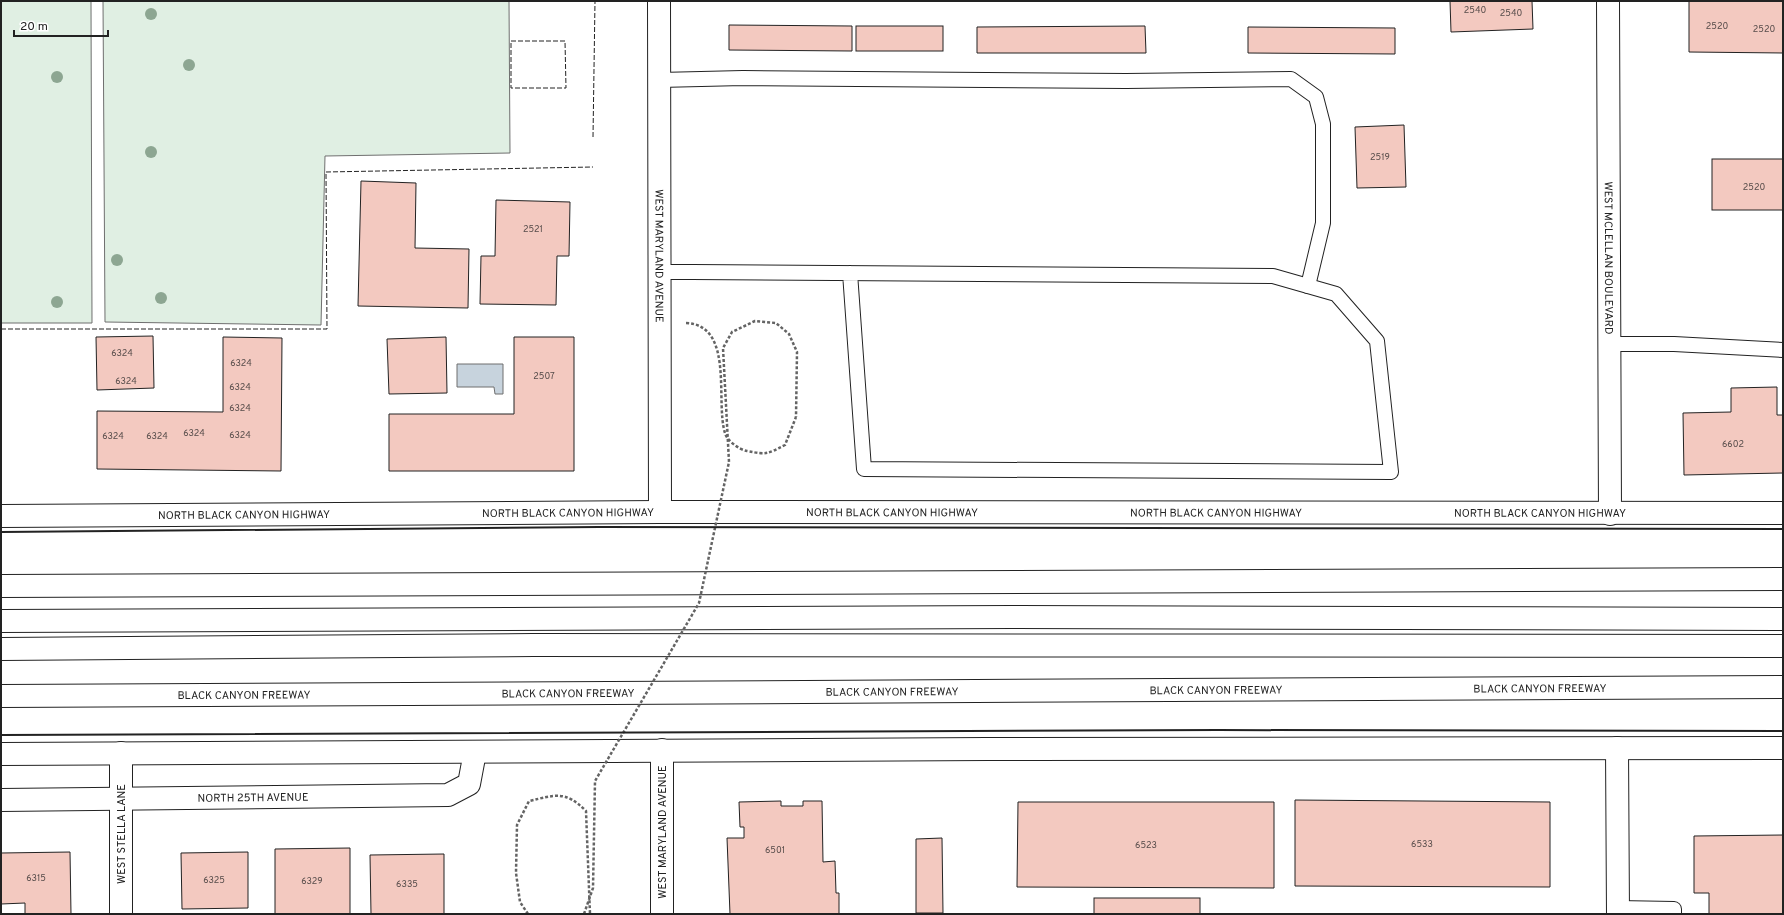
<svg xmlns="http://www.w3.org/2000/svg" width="1784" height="915" viewBox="0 0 1784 915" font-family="Overpass,sans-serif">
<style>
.green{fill:#e0efe3;stroke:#6f6f6f}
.water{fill:#c7d3dd;stroke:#6f6f6f}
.building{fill:#f3c9c0;stroke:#222}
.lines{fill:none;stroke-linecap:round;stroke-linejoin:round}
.service-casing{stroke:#222;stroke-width:16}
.minor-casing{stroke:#222;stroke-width:24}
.tertiary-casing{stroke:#222;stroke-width:24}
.secondary-casing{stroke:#222;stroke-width:24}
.motorway-casing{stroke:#222;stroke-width:24}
.path{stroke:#646464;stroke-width:2.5;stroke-dasharray:3 2;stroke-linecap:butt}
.service{stroke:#fff;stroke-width:14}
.minor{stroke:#fff;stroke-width:22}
.tertiary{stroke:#fff;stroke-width:22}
.secondary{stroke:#fff;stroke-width:22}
.motorway{stroke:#fff;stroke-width:22}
.path-bridge{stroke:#646464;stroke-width:2.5;stroke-dasharray:3 2;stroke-linecap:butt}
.fence{stroke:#222;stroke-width:1;stroke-dasharray:5 2;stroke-linecap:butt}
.wall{stroke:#222;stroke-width:2}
.tree{fill:#8da692}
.labels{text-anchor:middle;stroke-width:3;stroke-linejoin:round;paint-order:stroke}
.number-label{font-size:9px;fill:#564c4a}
.street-label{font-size:11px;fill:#222;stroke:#fff}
</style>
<rect width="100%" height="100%" fill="#fff"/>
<g class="green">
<polygon points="1,1 91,1 92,323 1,323"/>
<polygon points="103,1 509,1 510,153 325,156 321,325 105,322"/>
</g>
<polygon class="water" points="457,364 503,364 503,394 495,394 494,387 457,387"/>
<g class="building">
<polygon points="1450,1 1532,1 1533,29 1451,32"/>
<polygon points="1689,1 1783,1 1783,53 1689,52"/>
<polygon points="729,25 852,26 852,51 729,50"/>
<rect x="856" y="26" width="87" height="25"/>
<polygon points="1145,26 1146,53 977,53 977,27"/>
<polygon points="1248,27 1395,28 1395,54 1248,53"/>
<polygon points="1404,125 1406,187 1357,188 1355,127"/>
<rect x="1712" y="159" width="71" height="51"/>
<polygon points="361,181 416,183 415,248 469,249 468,308 358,306"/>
<polygon points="496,200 570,202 569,256 557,256 556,305 480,304 481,256 495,256"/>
<polygon points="153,336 154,388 97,390 96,337"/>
<polygon points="223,337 282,338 281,471 97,469 97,411 223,412"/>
<polygon points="446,337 447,393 389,394 387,339"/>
<polygon points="514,337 574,337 574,471 389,471 389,414 514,414"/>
<polygon points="1777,387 1777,415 1783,415 1783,473 1684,475 1683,413 1731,412 1731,388"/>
<polygon points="1295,800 1550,802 1550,887 1295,886"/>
<polygon points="781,801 781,806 803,806 803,801 822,801 823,862 835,861 836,893 839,893 839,914 730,914 727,838 744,838 744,827 740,827 739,802"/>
<polygon points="1018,802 1274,802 1274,888 1017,887"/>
<polygon points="1783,835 1783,914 1709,914 1709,893 1694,893 1694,836"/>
<polygon points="942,838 943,913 916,913 916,839"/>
<polygon points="350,848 350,914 275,914 275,849"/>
<polygon points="70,852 71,914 25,914 25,903 1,904 1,853"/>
<polygon points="248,852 248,908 182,909 181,853"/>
<polygon points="444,854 444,914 371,914 370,855"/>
<rect x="1094" y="898" width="106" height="16"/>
</g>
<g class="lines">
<g class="service-casing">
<g id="service">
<polyline points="659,80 743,78 1126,81 1291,79 1316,97 1323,124 1323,223 1308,286"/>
<polyline points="660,272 692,272 1273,276 1336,294 1377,341 1391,472 864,469 850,273"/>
<polyline points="1610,344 1674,344 1783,350"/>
<polyline points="1618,908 1674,909 1674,914"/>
</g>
</g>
<g class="minor-casing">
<g id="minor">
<path id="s1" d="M1608,1L1610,514"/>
<polyline points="1617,748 1618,914"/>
<polyline points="662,750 662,914"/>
<polyline points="121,753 121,914"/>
<path id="s2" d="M1,800L448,795L469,784L475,752"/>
</g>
</g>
<g class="tertiary-casing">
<g id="tertiary">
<path id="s3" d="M659,1L660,512"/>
</g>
</g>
<g class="secondary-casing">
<g id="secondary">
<path id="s4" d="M1,516L660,512L1783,513"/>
<polyline points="1,754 987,749 1783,748"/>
</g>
</g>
<g class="motorway-casing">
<g id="motorway">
<polyline points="1,586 1783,579"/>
<polyline points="1,621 1012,617 1783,619"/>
<polyline points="1,649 534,645 1783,646"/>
<path id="s5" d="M1,696L1783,687"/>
</g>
</g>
<g class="path">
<path d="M686,323C735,325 715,402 725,433C727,441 740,450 747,451C767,455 767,454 785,445L796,417"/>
<path d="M528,914L520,902L516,873L517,825L529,801C556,795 565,790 586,811L590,914"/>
</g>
<use href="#service" class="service"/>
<use href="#minor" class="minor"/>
<use href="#tertiary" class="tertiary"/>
<use href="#secondary" class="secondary"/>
<use href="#motorway" class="motorway"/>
<polyline class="path-bridge" points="584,914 593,888 595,781 699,603 729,462 723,348 732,332 755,321 776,323 789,334 797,352 796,417"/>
<g class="fence">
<polygon points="511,41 565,41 566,88 511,88"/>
<polyline points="593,137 595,1"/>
<polyline points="1,329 327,329 326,172 593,167"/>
</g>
<g class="wall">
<polyline points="1,532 599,527 1783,529"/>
<path d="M1,735C595,730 1189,729 1783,731"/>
</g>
</g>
<g class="tree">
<circle cx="151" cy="14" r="6"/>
<circle cx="189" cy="65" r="6"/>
<circle cx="57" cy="77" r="6"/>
<circle cx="151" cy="152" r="6"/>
<circle cx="117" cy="260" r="6"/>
<circle cx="161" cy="298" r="6"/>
<circle cx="57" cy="302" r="6"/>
</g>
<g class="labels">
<g class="number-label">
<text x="1475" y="13">2540</text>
<text x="1511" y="16">2540</text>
<text x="1717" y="29">2520</text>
<text x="1764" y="32">2520</text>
<text x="1380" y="160">2519</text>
<text x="1754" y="190">2520</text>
<text x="533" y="232">2521</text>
<text x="122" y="356">6324</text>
<text x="241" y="366">6324</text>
<text x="544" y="379">2507</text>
<text x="126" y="384">6324</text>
<text x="240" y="390">6324</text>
<text x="240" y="411">6324</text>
<text x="194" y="436">6324</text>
<text x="240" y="438">6324</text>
<text x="113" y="439">6324</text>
<text x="157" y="439">6324</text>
<text x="1733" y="447">6602</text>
<text x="1422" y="847">6533</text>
<text x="1146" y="848">6523</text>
<text x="775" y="853">6501</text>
<text x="36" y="881">6315</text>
<text x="214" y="883">6325</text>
<text x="312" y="884">6329</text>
<text x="407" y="887">6335</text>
</g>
<g class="street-label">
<text dy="4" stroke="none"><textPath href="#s3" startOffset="255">WEST MARYLAND AVENUE</textPath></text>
<text dy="4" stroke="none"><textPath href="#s1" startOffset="257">WEST MCLELLAN BOULEVARD</textPath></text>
<text dy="4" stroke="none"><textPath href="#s4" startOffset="567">NORTH BLACK CANYON HIGHWAY</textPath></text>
<text dy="4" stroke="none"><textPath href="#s4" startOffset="891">NORTH BLACK CANYON HIGHWAY</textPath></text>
<text dy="4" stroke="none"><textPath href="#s4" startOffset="1215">NORTH BLACK CANYON HIGHWAY</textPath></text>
<text dy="4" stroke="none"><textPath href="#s4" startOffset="1539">NORTH BLACK CANYON HIGHWAY</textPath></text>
<text dy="4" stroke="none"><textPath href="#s4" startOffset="243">NORTH BLACK CANYON HIGHWAY</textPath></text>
<text dy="4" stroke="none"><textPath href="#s5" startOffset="1539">BLACK CANYON FREEWAY</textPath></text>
<text dy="4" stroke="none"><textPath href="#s5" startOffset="1215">BLACK CANYON FREEWAY</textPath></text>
<text dy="4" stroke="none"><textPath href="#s5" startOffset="891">BLACK CANYON FREEWAY</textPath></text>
<text dy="4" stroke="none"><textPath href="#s5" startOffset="567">BLACK CANYON FREEWAY</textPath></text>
<text dy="4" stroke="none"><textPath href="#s5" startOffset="243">BLACK CANYON FREEWAY</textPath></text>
<text dy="4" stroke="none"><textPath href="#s2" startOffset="252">NORTH 25TH AVENUE</textPath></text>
<text transform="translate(662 832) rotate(-90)" y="4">WEST MARYLAND AVENUE</text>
<text transform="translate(121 834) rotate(-90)" y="4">WEST STELLA LANE</text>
</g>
</g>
<rect width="1784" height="915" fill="none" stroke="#222222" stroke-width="4"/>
<path d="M14 30v6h94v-6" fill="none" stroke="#222222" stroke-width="2"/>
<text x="20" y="30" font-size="12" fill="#222222" stroke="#ffffff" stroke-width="3" paint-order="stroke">20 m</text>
</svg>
